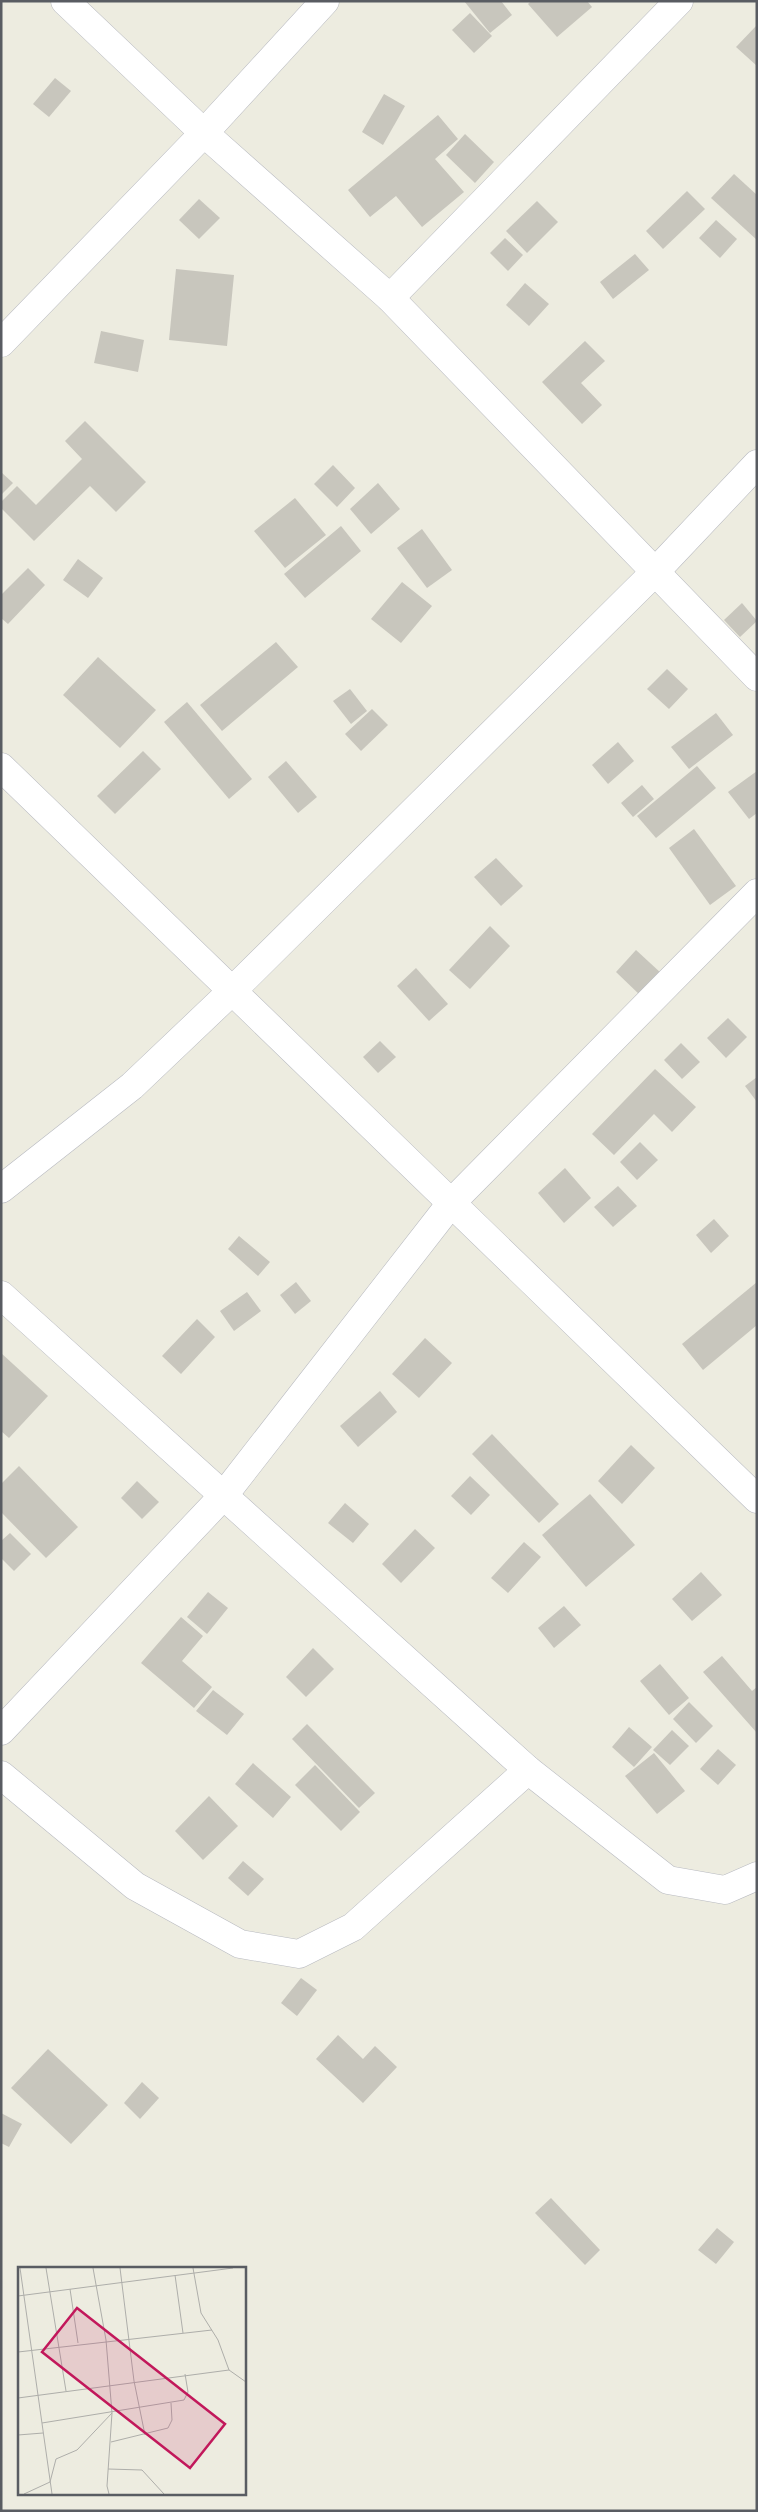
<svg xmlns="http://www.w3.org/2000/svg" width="758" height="2512" viewBox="0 0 758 2512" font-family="Inter,sans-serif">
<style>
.building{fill:#c8c6bd}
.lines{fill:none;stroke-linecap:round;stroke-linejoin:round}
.minor-casing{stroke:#b8bac0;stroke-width:29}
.minor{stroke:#fff;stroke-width:28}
.inset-road{fill:none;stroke:#aeaeaa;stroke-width:1}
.view{fill:#c2185b;fill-opacity:0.15;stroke:#c2185b;stroke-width:2.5}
.inset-edge{fill:none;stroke:#595c62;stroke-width:2.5}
</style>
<rect width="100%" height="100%" fill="#edece0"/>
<g class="building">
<polygon points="464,1 501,1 512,15 490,33"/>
<polygon points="531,1 587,1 592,7 557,37 528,4"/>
<polygon points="470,13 492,36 474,53 452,30"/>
<polygon points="757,25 757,66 736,47"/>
<polygon points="55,78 71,91 49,117 33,104"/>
<polygon points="384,94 405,106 383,145 362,132"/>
<polygon points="438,115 458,139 435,159 464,192 422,227 396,196 370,217 348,190"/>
<polygon points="465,134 494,162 475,183 446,155"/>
<polygon points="734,174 757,195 757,240 711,198"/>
<polygon points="687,191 705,209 663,249 646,231"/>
<polygon points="199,199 220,218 199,239 179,220"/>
<polygon points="537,201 558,222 527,253 506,231"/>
<polygon points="716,220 737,239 720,258 699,238"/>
<polygon points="505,238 523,255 508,271 490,253"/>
<polygon points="635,254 649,270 613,299 600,282"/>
<polygon points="176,269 234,275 227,346 169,340"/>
<polygon points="525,283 549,304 529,326 506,305"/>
<polygon points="101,331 144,340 138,372 94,363"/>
<polygon points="585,341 605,361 581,383 602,405 582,424 542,382"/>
<polygon points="85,421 146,482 116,512 90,486 34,541 1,508 1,502 17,486 36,505 82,459 65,441"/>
<polygon points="333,465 355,488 337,507 314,484"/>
<polygon points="1,472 13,483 1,495"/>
<polygon points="378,483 400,509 371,534 350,509"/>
<polygon points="295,498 326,535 285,568 254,531"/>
<polygon points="341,526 361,551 305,598 284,574"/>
<polygon points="422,529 452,570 427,588 397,548"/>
<polygon points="78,559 103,578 88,598 63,580"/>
<polygon points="28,568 45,585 8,624 1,618 1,595"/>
<polygon points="402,582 432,606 401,643 371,619"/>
<polygon points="742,603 757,621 740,637 724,620"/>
<polygon points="276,642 298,667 222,731 200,705"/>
<polygon points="98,657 156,710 120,748 63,695"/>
<polygon points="667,669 688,689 669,709 647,689"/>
<polygon points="350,689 367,711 351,724 333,701"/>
<polygon points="187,702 252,779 229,799 164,722"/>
<polygon points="372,709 388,725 361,751 345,734"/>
<polygon points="716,713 733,735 689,769 671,747"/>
<polygon points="618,742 634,761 608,784 592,765"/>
<polygon points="143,751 161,769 115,814 97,796"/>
<polygon points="286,761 317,797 298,813 268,777"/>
<polygon points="697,766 716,788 656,838 637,816"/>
<polygon points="757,771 757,813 749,819 728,792"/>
<polygon points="642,785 654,799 633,817 621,803"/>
<polygon points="694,829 736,886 710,905 669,848"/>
<polygon points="496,858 523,886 501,906 474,877"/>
<polygon points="490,926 510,946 470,989 449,970"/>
<polygon points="636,950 662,974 641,996 616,972"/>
<polygon points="416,968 448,1004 429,1021 397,986"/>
<polygon points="728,1018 747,1037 726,1058 707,1038"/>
<polygon points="380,1041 396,1057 378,1073 363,1057"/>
<polygon points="681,1043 700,1062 682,1079 664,1060"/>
<polygon points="655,1069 696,1107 672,1132 654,1114 614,1155 592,1134"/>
<polygon points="757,1077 757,1102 745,1086"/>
<polygon points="640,1142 658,1160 637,1180 620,1162"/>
<polygon points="565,1168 591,1198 564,1223 538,1193"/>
<polygon points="618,1186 637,1206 613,1227 594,1207"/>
<polygon points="714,1219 729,1236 711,1253 696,1235"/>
<polygon points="239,1236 270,1262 258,1276 228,1249"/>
<polygon points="296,1282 311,1301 295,1314 280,1295"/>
<polygon points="757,1282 757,1325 703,1370 682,1344"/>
<polygon points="247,1292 261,1311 234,1331 220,1311"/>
<polygon points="197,1319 215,1337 181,1374 162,1356"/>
<polygon points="425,1338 452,1363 419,1398 392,1374"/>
<polygon points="1,1353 48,1396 9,1438 1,1431"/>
<polygon points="380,1391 397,1412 358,1447 340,1426"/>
<polygon points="492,1434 559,1504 539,1523 472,1454"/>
<polygon points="631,1445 655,1468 622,1504 598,1481"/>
<polygon points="19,1466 78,1527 46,1558 1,1512 1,1484"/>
<polygon points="470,1476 490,1495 471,1515 451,1496"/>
<polygon points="137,1481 159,1502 142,1519 121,1498"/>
<polygon points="590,1494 635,1545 586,1587 542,1535"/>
<polygon points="345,1503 369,1524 353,1543 328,1523"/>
<polygon points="415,1529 435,1548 401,1583 382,1564"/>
<polygon points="10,1533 31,1554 14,1571 1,1558 1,1541"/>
<polygon points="524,1542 541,1557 508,1593 491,1578"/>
<polygon points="701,1572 722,1595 692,1621 672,1599"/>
<polygon points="208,1592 228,1608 207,1634 187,1617"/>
<polygon points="564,1606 581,1625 554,1648 538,1628"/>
<polygon points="181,1617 203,1636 182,1661 212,1687 194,1708 141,1663"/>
<polygon points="313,1648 334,1669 306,1697 286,1677"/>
<polygon points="722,1656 752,1691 757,1687 757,1733 703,1672"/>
<polygon points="660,1664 689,1698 669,1715 640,1681"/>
<polygon points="213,1690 244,1714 227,1735 196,1711"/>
<polygon points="689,1702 713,1726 696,1743 673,1719"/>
<polygon points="307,1724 375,1793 359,1808 292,1739"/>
<polygon points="629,1727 652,1747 634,1767 612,1747"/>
<polygon points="672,1730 689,1746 670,1765 653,1750"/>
<polygon points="718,1749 736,1765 718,1785 700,1769"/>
<polygon points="654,1753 685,1791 657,1814 625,1776"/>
<polygon points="253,1763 291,1797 273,1818 235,1784"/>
<polygon points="315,1765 360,1812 341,1831 295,1785"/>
<polygon points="209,1796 238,1826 203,1860 175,1831"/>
<polygon points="243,1861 264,1879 248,1896 228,1878"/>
<polygon points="301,1978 317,1990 297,2016 281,2003"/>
<polygon points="338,2035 363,2059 375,2046 397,2067 363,2103 316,2059"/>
<polygon points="48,2049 108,2105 71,2144 11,2088"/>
<polygon points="142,2082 159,2098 140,2119 124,2103"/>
<polygon points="1,2113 22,2124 9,2147 1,2143"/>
<polygon points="551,2198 600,2250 585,2265 535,2213"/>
<polygon points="717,2228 734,2242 716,2264 698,2250"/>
</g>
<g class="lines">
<g class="minor-casing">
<g id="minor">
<polyline points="65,1 204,133 390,298 757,677"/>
<polyline points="390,298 679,1"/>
<polyline points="1,343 204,133 325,1"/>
<polyline points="1,767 757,1499"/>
<polyline points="1,1189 132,1086 233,990 656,571 757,464"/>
<polyline points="1,1295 528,1770 668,1880 725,1890 757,1876"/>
<polyline points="1,1731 224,1495 452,1202 757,893"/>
<polyline points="1,1775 135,1886 240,1944 299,1954 353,1927 528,1770"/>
</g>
</g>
<use href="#minor" class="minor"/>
</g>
<g transform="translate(18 2267)">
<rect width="228" height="228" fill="#edece0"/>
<path class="inset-road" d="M2,1L34,227M28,1L48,124M102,1L116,114L127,168M175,1L183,46L200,73L211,103L228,115M157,8L165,66M52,22L60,76M0,29L215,1M0,85L194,63M0,131L211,103M24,156L166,133L170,125L167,107M0,168L25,166M93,175L150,161L154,153L153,136M90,202L124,203L146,227M6,227L32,215L38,192L59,183L94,146L88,73L75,1M91,227L89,219L94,146"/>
<path class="view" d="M59,41L207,157L172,201L24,85Z"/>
<rect width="228" height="228" class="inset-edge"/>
</g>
<rect width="758" height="2512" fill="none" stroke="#595c62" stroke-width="5"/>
</svg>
